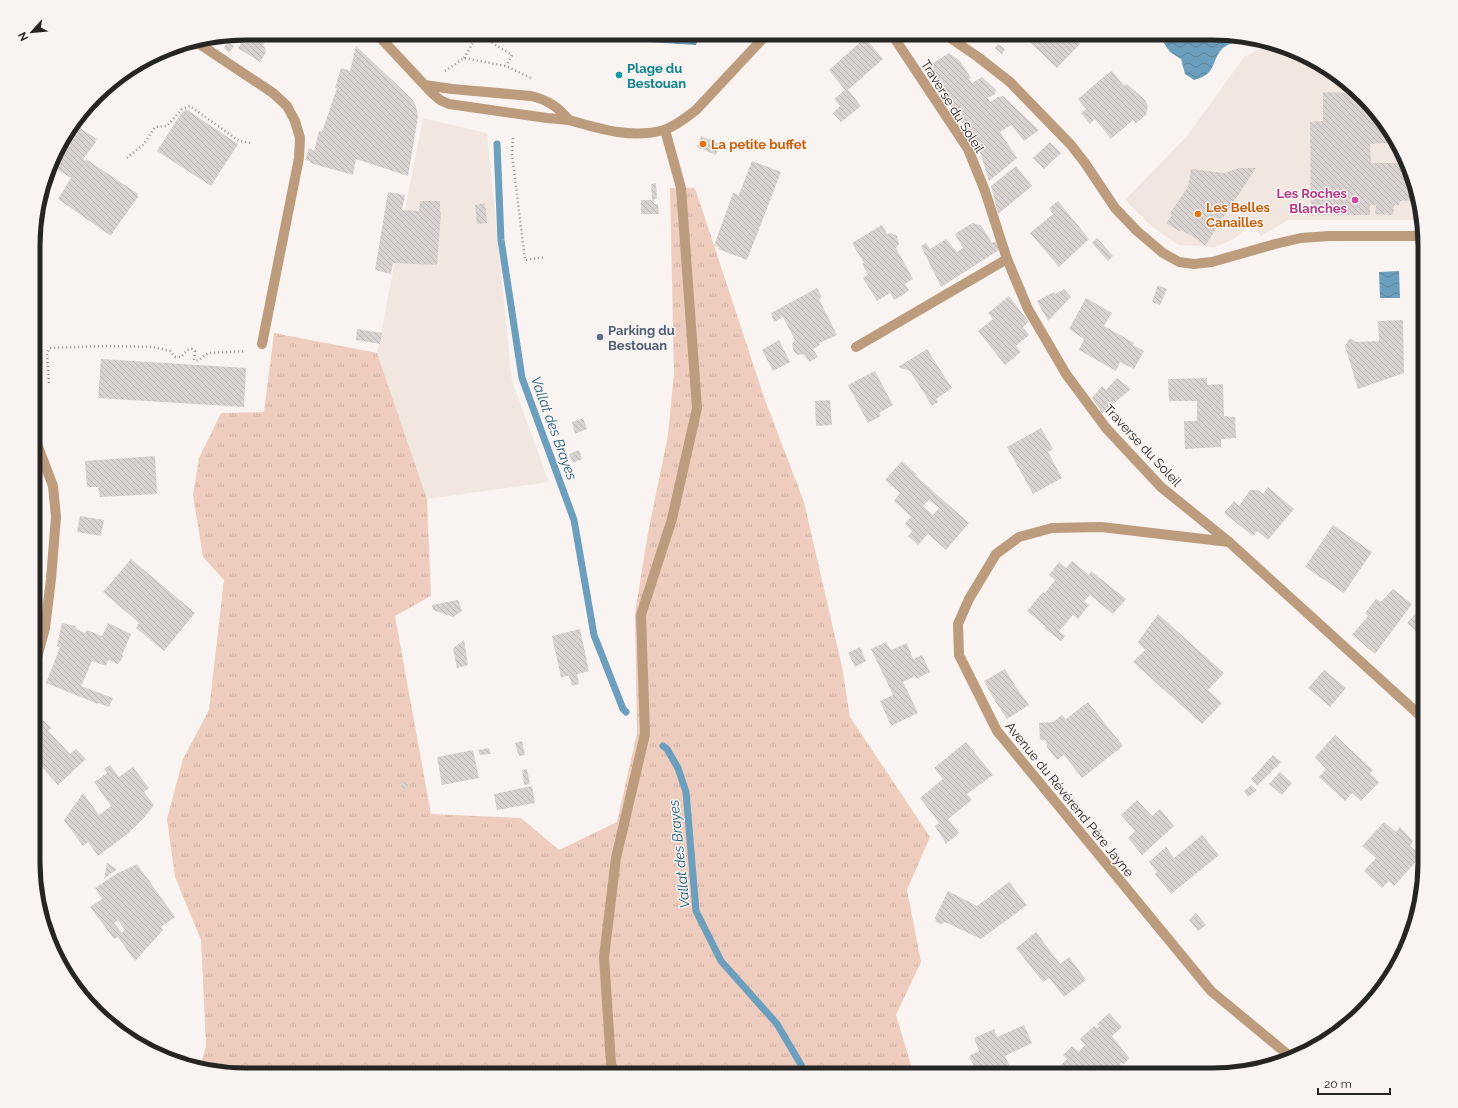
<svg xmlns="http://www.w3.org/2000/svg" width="1458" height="1108" viewBox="0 0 1458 1108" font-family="Raleway,sans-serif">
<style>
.built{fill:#f2e6e0}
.grass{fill:url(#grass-tufts)}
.water{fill:url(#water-waves)}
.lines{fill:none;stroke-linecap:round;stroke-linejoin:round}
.stream{stroke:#6b9fbd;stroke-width:7}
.building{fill:url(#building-back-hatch);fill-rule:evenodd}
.path{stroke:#928e8d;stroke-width:2.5;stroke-dasharray:1 3;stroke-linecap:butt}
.minor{stroke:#bc9c7c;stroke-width:10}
.culture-dot{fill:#0f9aa8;stroke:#f9f4f2;stroke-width:1.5}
.food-dot{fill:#e8710a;stroke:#f9f4f2;stroke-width:1.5}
.hotel-dot{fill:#d1479c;stroke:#f9f4f2;stroke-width:1.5}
.service-dot{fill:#5c6f8a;stroke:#f9f4f2;stroke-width:1.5}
.labels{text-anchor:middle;stroke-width:3;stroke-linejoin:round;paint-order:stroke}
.culture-label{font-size:13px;font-weight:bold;fill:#0d838f;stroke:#f9f4f2;text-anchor:start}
.street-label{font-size:13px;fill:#272524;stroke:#f9f4f2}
.food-label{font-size:13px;font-weight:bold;fill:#c56008;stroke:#f9f4f2;text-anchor:start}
.hotel-label{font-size:13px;font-weight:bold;fill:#b23c85;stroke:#f9f4f2;text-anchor:end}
.service-label{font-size:13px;font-weight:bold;fill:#4e5e75;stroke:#f9f4f2;text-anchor:start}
.water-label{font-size:14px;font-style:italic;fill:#175876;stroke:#f9f4f2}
.rim{fill:none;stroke:#272524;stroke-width:5}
</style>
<defs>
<pattern id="grass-tufts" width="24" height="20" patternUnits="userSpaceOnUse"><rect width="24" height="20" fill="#efcdbe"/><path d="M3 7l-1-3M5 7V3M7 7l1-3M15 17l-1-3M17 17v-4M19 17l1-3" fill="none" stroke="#cdb0a3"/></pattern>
<pattern id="water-waves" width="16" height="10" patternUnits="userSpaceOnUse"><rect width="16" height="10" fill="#6b9fbd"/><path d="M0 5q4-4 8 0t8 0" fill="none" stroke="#588199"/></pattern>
<pattern id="building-back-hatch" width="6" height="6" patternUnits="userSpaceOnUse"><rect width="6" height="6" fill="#d8d3d1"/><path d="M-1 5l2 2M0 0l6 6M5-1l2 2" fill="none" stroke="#b9b5b3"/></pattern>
</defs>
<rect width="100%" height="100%" fill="#f9f4f2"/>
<g class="built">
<polygon points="1267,43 1294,49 1352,86 1403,152 1421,204 1422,220 1288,220 1261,236 1251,224 1234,239 1215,247 1178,245 1151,226 1125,200 1187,136 1244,57 1267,45"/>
<polygon points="423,118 487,133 512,381 549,482 427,499 377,353"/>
</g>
<polygon class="grass" points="670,188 695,188 765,400 804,502 842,667 850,717 930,837 907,890 921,962 896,1015 914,1075 232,1075 200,1067 206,1046 201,940 175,877 167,819 183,759 209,710 224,580 203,557 193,495 199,458 221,413 264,412 274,333 377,353 427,499 431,596 395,616 431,814 521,818 559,850 617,822 637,733 635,613 648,533 668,435 674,373"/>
<g class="water">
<polygon points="597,33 700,33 696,45 617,40"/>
<path d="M1157,33H1226L1240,37C1234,44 1227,44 1222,49C1210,63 1217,74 1194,80L1185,74L1181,59L1170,52Z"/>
<polygon points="1399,271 1400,298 1380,298 1379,272"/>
</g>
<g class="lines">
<g class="stream">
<polyline points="497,144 501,240 522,378 574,520 594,635 623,709 626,712"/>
<polyline points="663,746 667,749 678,768 686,792 696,911 721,961 777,1024 807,1075"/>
</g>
</g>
<g class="building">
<polygon points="246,33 270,33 263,45 265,48 266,52 260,62 238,48 245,38 240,34"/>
<polygon points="1020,33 1068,33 1080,44 1057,68"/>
<polygon points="865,38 883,59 848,90 861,106 841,122 833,113 840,106 834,99 845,90 829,70"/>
<polygon points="227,42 234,46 229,53 224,48"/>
<polygon points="998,44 1005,49 1002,54 995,48"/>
<polygon points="356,46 412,99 416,106 418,116 408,176 356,159 353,175 310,163 310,161 305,160 309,148 314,151 319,131 322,132 337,88 335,88 341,68 350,71"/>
<polygon points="949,53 960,61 971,78 969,79 972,83 982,77 996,90 995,94 988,98 990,102 998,97 1003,96 1039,130 1024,141 1011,125 1000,132 1017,158 989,181 978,146 925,68"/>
<polygon points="1112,71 1124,86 1127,84 1145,100 1148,106 1146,115 1136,123 1133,120 1111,139 1095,119 1090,124 1081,113 1086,109 1078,99 1107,74"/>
<polygon points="1323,92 1358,93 1388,132 1388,143 1370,144 1371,163 1407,163 1420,200 1400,201 1399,205 1394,205 1393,215 1375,214 1376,205 1370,205 1370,215 1311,215 1310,122 1323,121"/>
<polygon points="186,109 238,144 211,186 157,151 180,115"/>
<polygon points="74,124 97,139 95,141 96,142 83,159 86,161 86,159 138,194 138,197 113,232 111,236 58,199 71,178 52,166 61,140"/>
<polygon points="701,136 720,144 716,155 697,147"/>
<polygon points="1050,142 1061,153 1044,169 1033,158"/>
<polygon points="752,161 781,172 747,260 718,249 719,247 714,246 733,193 739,195"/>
<polygon points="1016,166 1032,186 998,214 991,186"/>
<polygon points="1239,168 1256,168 1205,246 1192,236 1181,230 1179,231 1166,223 1172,215 1170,213 1188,187 1191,169 1224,173"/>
<polygon points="656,183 657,199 654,199 654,204 658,204 659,214 641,214 641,200 652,200 651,184"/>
<polygon points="388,192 405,195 402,210 419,211 420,201 440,201 440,212 441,213 437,265 393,263 391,274 375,270"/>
<polygon points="1058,201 1089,239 1059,267 1030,233 1053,214 1049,208"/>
<polygon points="485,203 487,223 477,224 475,205"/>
<polygon points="972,223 981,225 992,243 996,241 999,250 941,287 921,246 926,243 930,249 946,239 957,252 963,248 955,234"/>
<polygon points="882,225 887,234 891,233 897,236 899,244 896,248 913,279 905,284 909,290 903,295 894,300 890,293 877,301 863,278 868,274 862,264 864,263 852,243"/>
<polygon points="1097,238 1113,256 1108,261 1092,243"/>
<polygon points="1158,285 1167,289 1160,305 1152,302"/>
<polygon points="817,288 822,297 819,299 837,335 819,343 820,345 813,349 818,357 809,362 804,354 798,355 794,352 792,344 795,340 783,317 774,322 771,313"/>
<polygon points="1064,289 1071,297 1048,321 1037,301 1054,292 1055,294"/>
<polygon points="1009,296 1029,322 1023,327 1029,335 1016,346 1021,352 1005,365 978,331 993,319 988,313"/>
<polygon points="1086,298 1112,313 1104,326 1134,343 1133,345 1144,351 1134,369 1120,362 1116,371 1079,350 1084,339 1069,329"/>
<polygon points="1403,320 1404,373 1358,389 1345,346 1350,338 1356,342 1379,341 1378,321"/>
<polygon points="357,329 382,333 380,344 356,340"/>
<polygon points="779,340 790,362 773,371 762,350"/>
<polygon points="927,349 952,388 936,399 938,402 932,406 910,371 898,367"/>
<polygon points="101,359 246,368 244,407 98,398"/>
<polygon points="875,371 893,405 879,413 881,416 868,423 848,385"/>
<polygon points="1117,378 1131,389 1102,413 1092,398 1102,386 1106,390"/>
<polygon points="1207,378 1207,385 1223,384 1224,416 1235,417 1236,438 1221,439 1221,447 1185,449 1184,421 1197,421 1197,401 1169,401 1168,379"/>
<polygon points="830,400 832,425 816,426 815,401"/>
<polygon points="583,418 587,429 575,434 572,422"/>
<polygon points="1041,428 1053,449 1048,452 1062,478 1033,494 1007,447"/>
<polygon points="579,450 582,459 573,463 569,454"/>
<polygon points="155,456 157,494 100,497 98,487 87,487 85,461"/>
<path d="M902,461L916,474V476L969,523L946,550L928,534L918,545L908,536L912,531L905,524L911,517L894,501L900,493L885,480ZM929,500L939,508L933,515L923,506Z"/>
<polygon points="1268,487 1294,509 1268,540 1257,531 1253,536 1224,513 1234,501 1239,506 1250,490 1258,490 1263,494"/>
<polygon points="80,516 104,520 101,536 77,532"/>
<polygon points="1333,525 1372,552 1344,593 1305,567"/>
<polygon points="131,559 195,613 164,651 136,628 139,623 103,592"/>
<polygon points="1072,561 1089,575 1091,571 1126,599 1113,614 1090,595 1084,601 1089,605 1078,619 1073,615 1059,631 1065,636 1061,641 1044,628 1045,626 1027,611 1043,592 1045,593 1055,580 1049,575 1059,562 1066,568"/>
<polygon points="1393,589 1412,604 1375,654 1352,635 1368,616 1365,613 1376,599 1381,602"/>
<polygon points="458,600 462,611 453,617 433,610 432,605"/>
<polygon points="1425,603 1425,639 1407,623"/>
<polygon points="1158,614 1224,673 1208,690 1222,703 1202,724 1133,662 1145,650 1138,642"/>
<polygon points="62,623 75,626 76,629 85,633 87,630 102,636 108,623 131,634 122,655 123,657 118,664 108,660 106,666 92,661 81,686 113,698 109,707 98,703 98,704 46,683 60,647 57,646"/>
<polygon points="580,629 589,671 577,674 579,684 572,686 569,676 561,677 552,636"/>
<polygon points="464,640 468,665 457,668 453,648"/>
<polygon points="886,642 891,650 907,643 913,659 922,655 930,672 916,679 915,676 903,682 918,713 891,726 880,701 893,695 871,649"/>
<polygon points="860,647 866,661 855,667 848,653"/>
<polygon points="1005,669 1016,687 1029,705 1007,719 995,701 984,681"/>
<polygon points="1324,670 1346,688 1330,707 1308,688"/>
<polygon points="1088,702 1123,746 1082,778 1064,755 1057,760 1047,747 1046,740 1040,740 1039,723 1053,722 1062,715 1066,719"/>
<polygon points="43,720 51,728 48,731 70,754 76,749 86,759 58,785 34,758 34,728"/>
<polygon points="1335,735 1373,770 1370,773 1379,782 1361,801 1352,793 1345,801 1319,777 1326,769 1315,757"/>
<polygon points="522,741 525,755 519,756 515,743"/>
<polygon points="966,742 993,775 967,794 972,800 948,819 959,833 946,844 935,826 939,823 920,798 943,779 934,768"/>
<polygon points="489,748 491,754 480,755 478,750"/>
<polygon points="473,750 479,778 442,785 437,757"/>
<polygon points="1273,755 1281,762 1257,786 1251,779"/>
<polygon points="110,765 119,777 133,767 149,788 144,792 154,805 143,819 126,835 98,856 88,842 83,846 64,820 83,793 99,815 111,806 94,782 107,773 104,769"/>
<polygon points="527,769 530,784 524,785 522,770"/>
<polygon points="1280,772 1292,783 1282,795 1269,784"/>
<polygon points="407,781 408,788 402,789 401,782"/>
<polygon points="1251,785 1257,790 1248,797 1244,791"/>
<polygon points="532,786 535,803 497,810 494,794"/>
<polygon points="1137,800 1152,816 1160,809 1174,826 1142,855 1128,838 1135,831 1121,815"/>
<polygon points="1384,822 1396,832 1400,827 1413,841 1410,846 1421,856 1394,886 1389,881 1382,888 1364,871 1376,858 1362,846"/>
<polygon points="1202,835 1219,855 1171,894 1155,874 1157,872 1149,862 1166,847 1174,858"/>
<polygon points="107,863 117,869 104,879"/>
<path d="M137,864L175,917L161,927L163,930L135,961L118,937L114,939L90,907L102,899L95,888L116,874ZM118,920L125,930L122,933L114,923Z"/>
<polygon points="1009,882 1027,905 981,939 945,922 941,924 936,922 935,918 948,891 977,906"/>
<polygon points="1196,913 1206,925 1198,931 1189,920"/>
<polygon points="1036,932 1060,964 1069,957 1086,980 1064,997 1049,978 1043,982 1016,948"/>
<polygon points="1109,1013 1122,1027 1112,1036 1129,1058 1124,1064 1121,1062 1120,1064 1121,1067 1113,1074 1111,1072 1108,1075 1077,1075 1075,1073 1073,1075 1065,1075 1058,1068 1067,1059 1063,1055 1072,1046 1079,1052 1085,1045 1080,1039 1094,1026 1097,1028 1099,1027 1097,1024"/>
<polygon points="1024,1025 1032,1043 1005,1056 1011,1069 1000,1075 994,1075 991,1067 985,1070 984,1066 976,1070 969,1056 979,1051 974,1038 994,1029 997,1037"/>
</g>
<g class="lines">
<g class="path">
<polyline points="464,58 478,34 512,55 506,66"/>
<polyline points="445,71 464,58 506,66 531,78"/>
<polyline points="513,138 512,154 525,260 546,257"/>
<polyline points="127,158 144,144 155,127 167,126 182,109 190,106 239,141 252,143"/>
<polyline points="49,383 47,353 50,348 108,346 153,347 170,351 175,357 181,357 187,350 192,349 195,351 194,359 195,361 199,360 205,355 209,353 246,351"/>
</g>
<g class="minor">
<path d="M376,33L432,93L440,100L449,104L547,118L569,120C558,107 548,100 531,96L452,89L425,85"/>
<polyline points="891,33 968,149 985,191 1007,259 1028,309 1066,374 1106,428 1161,487 1229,542 1425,720"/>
<polyline points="943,33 978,57 1010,82 1071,145 1085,163 1115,208 1137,231 1163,253 1179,262 1194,264 1212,262 1275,244 1301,238 1329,236 1424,236"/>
<polyline points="195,41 273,93 287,106 295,121 300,138 299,158 262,344"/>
<path d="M569,120C600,129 632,139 664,130C676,126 687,117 696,110L768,33"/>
<polyline points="856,347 1007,259"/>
<polyline points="1229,542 1101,527 1052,528 1019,537 996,554 969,599 958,624 959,655 997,731 1211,991 1292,1058"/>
<polyline points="34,669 45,628 51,579 56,517 53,486 34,436"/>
<polyline points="614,1075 611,1063 604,957 616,858 645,734 641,615 672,519 697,408 681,188 665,130"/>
</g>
</g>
<circle class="culture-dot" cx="619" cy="75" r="4"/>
<g class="food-dot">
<circle cx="703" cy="144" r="4"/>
<circle cx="1198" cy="214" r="4"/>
</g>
<circle class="hotel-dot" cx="1355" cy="200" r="4"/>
<circle class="service-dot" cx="600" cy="337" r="4"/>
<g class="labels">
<g class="culture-label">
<text x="627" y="73">Plage du<tspan x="627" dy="15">Bestouan</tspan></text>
</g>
<g class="street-label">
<text transform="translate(953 106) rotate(58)" y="5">Traverse du Soleil</text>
<text transform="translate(1143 445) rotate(47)" y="5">Traverse du Soleil</text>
<text transform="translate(1070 799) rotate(51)" y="5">Avenue du Révérend Père Jayne</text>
</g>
<g class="food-label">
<text x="711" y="149">La petite buffet</text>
<text x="1206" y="212">Les Belles<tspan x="1206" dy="15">Canailles</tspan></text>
</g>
<g class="hotel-label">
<text x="1347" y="198">Les Roches<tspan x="1347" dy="15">Blanches</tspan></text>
</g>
<g class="service-label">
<text x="608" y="335">Parking du<tspan x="608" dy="15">Bestouan</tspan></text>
</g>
<g class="water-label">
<text transform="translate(554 428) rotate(70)" y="5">Vallat des Brayes</text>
<text transform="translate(679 854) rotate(-96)" y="5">Vallat des Brayes</text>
</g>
</g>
<path d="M0 0H1458V1108H0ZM246 40H1212A206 206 0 0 1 1418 246V862A206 206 0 0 1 1212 1068H246A206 206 0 0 1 40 862V246A206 206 0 0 1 246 40Z" fill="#f9f4f2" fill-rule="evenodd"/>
<path class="rim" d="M246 40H1212A206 206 0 0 1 1418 246V862A206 206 0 0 1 1212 1068H246A206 206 0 0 1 40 862V246A206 206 0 0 1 246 40Z"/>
<g transform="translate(32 32) rotate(243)" stroke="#f9f4f2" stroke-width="3" paint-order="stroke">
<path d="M0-3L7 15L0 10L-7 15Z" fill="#272524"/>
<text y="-6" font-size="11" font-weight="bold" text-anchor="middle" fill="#272524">N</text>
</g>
<path d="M1318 1088v6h72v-6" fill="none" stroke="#272524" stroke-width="2"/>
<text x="1324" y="1088" font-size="12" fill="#272524" stroke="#f9f4f2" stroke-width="3" paint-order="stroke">20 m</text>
</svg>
